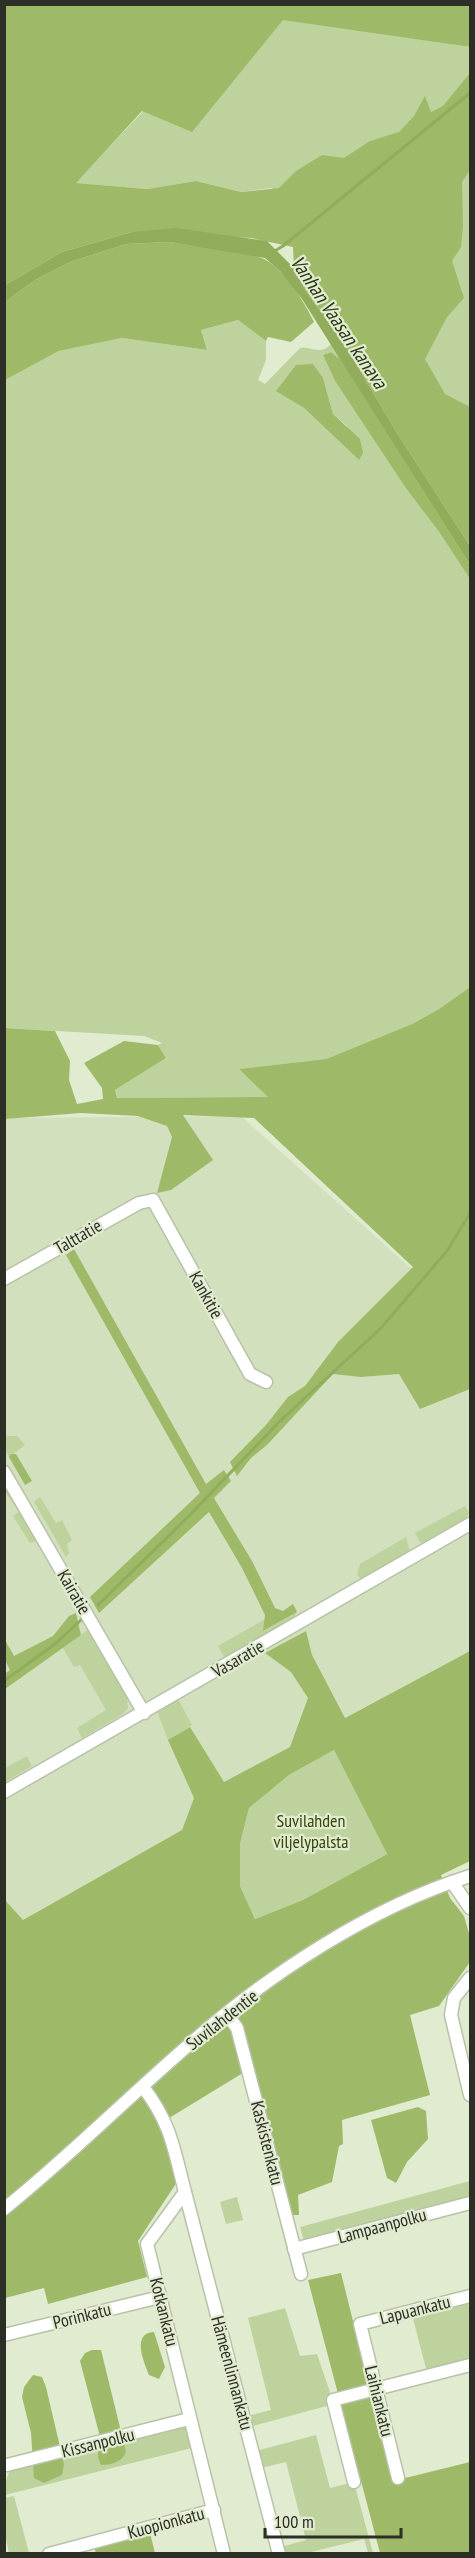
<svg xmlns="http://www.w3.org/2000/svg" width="475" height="2558" viewBox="0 0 475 2558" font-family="'PT Sans Narrow',sans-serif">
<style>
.built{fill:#d2e0bd}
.green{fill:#bed29d;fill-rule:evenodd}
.forest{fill:#9eba68;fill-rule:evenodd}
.water{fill:#91ac5b}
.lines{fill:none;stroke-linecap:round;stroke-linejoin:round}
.stream{stroke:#91ac5b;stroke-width:3}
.minor-casing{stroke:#b8c2a8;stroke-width:15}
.minor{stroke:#fff;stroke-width:12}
.labels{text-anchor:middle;stroke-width:4.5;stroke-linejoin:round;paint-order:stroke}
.street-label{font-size:18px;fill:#2b2f25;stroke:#e1ebd0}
.park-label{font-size:18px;fill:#344507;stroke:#e1ebd0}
.water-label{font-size:20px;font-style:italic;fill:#2b3614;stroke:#e1ebd0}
</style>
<rect width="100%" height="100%" fill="#e1ebd0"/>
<polygon class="built" points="241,1116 470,1321 470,1651 194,1798 182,1830 5,1930 5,1118"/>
<g class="green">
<polygon points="244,5 396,36 470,47 470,504 293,203 271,188 241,192 196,181 147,189 75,183"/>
<path d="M238,320L266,341V360L258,380L265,384L300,348C313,346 320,356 331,344L341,360L331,352L323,355L335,381L405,487L439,532L470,579V987L439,1009L412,1024L326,1059L239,1069L269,1097L117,1098L115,1090L166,1058L158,1045L162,1043L144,1036L5,1028V380L59,351L122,338L207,350L201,330ZM323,378L333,414L347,426L359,460L304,408L277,391Z"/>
<polygon points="5,1436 17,1436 25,1445 9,1457 5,1450"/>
<polygon points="5,1486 37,1541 30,1543 13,1516 19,1512 5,1492"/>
<polygon points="40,1497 56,1523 62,1520 72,1540 67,1544 69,1553 66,1557 34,1502"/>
<polygon points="465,1506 469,1513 465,1520 425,1543 420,1542 415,1533"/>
<polygon points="406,1537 410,1552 362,1580 357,1575 360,1564"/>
<polygon points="297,1612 293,1619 224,1657 218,1646 265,1619 264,1631"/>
<polygon points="89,1629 127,1695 128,1708 123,1714 82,1738 77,1728 106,1710 80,1665 74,1667 63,1648"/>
<polygon points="178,1699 192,1725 168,1740 157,1711"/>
<polygon points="334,1750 387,1854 303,1900 255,1919 240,1886 240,1844 249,1808 289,1775"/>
<polygon points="27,1756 32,1766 5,1782 5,1768"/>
<polygon points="470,2181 470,2199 305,2244 300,2227"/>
<polygon points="237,2197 243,2220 226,2224 220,2202"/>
<polygon points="467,2297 470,2312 470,2365 428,2376 411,2311"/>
<polygon points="285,2308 300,2356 317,2354 334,2404 246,2428 243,2417 271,2410 248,2318"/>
<polygon points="185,2423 192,2448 5,2495 5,2483 10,2470"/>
<polygon points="316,2435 330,2488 354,2482 373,2553 368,2553 364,2539 307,2553 279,2553 277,2548 306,2540 286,2462 257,2469 252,2452"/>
<polygon points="14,2496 29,2553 9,2553 5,2535 5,2498"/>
</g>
<g class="forest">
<polygon points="5,5 470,5 470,47 283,20 192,132 142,111 76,183 147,189 196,181 241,192 279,188 296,171 322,155 344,158 370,141 399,132 414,116 425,96 431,112 443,106 470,73 470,170 462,182 463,226 461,247 452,261 464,298 447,317 425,359 445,394 470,407 470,546 397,433 343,342 307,293 294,268 293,247 251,238 132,232 62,252 5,285"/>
<path d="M170,242C187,245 256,253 266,260C288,274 303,300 314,322L291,342L268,337L266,341L238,320L201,330L207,350L122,338L59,351L5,380V302L35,280L70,262L126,244Z"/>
<polygon points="331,352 341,360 470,565 470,579 439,532 405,487 335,381 323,355"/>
<polygon points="313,364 323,378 333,414 360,439 363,453 359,460 304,408 276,391 296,365"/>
<polygon points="470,987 470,1389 420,1409 399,1374 361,1377 333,1374 267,1445 251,1458 237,1476 230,1462 266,1425 288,1397 305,1386 338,1342 413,1267 254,1118 183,1115 213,1160 171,1190 157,1193 172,1137 167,1126 138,1116 81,1113 5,1119 5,1028 55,1031 70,1061 69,1080 77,1104 103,1099 102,1088 84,1063 124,1041 158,1045 166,1058 115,1090 117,1098 268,1097 239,1069 326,1059 412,1024 439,1009"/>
<polygon points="74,1249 206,1484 224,1470 231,1481 214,1498 252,1561 275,1608 283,1611 293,1604 297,1612 263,1631 265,1615 242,1568 209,1512 99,1613 90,1597 200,1493 66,1255"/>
<polygon points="11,1454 16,1454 32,1481 25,1485 9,1457"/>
<polygon points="76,1613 81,1635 5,1689 5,1674 10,1670 5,1660 5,1640 14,1656 53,1636 69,1616"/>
<path d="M306,1631L312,1655L345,1718L470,1651V1861L441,1875L450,1898L464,1916L470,1937V1962L439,2006L410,2015L430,2095L342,2120L343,2144L339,2146L332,2182L298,2195L299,2215H293L251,2068L161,2123L177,2182L138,2241L147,2277L48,2304L44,2288L5,2298L4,1899L23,1920L182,1830L194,1798L168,1740L190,1727L224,1782L290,1747L308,1698L291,1672L265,1653ZM334,1750L387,1854L303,1900L255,1919L240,1886V1844L249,1808L289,1775Z"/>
<polygon points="418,2107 426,2111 428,2139 407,2162 396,2183 387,2178 371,2120"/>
<polygon points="341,2273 393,2481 470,2462 470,2553 380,2553 308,2280"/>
<path d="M154,2332L165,2367L159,2379L149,2375C144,2362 131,2333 154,2332Z"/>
<path d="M92,2350H101L126,2452C122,2462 111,2465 101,2465L98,2458L99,2433L80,2361L85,2353Z"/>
<polygon points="33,2375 42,2377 46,2387 64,2464 62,2475 44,2483 34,2478 31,2433 22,2397 24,2387"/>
<polygon points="150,2533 155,2553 96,2553 94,2547"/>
</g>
<polygon class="water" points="176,228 267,241 294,268 307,293 343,342 397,433 470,546 470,565 302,299 280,271 265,258 170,242 126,244 70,262 35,280 5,302 5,285 62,252 132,232"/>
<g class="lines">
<g class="stream">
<polyline points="273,252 283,246 470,93"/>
<polyline points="98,1605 187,1518 280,1421 380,1329 447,1251 470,1213"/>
<polyline points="4,1681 55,1644 81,1620"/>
</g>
<g class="minor-casing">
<g id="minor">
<polyline points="4,1279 139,1203 153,1200 250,1374 266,1382"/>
<polyline points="4,1472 144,1713"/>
<polyline points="4,1792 470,1524"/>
<polyline points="452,1882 470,1908"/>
<polyline points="470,1978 454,1998 451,2015 470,2095"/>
<polyline points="227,2014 237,2028 301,2274"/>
<path d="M143,2087C171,2123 174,2150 185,2192L147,2244L224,2554"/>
<polyline points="185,2192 279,2554"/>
<path d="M4,2209C69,2157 128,2097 191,2043C269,1974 371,1907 470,1876"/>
<polyline points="294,2249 470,2203"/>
<polyline points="4,2335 160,2297"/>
<polyline points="7,2465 189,2419"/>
<polyline points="398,2478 360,2324 470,2296"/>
<polyline points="354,2482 333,2400 470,2365"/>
<polyline points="49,2554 214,2510"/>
</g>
</g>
<use href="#minor" class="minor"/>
</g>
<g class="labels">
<g class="street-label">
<text transform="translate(78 1237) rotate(-30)" y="6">Talttatie</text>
<text transform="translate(206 1295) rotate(61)" y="6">Kankitie</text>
<text transform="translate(74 1592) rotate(60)" y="6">Kairatie</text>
<text transform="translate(238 1659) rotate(-30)" y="6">Vasaratie</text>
<text transform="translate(222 2020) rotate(-38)" y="6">Suvilahdentie</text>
<text transform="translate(267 2143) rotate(76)" y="6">Kaskistenkatu</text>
<text transform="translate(382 2226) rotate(-15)" y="6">Lampaanpolku</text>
<text transform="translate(415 2310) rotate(-14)" y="6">Lapuankatu</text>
<text transform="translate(164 2312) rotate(76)" y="6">Kotkankatu</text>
<text transform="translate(82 2316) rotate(-14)" y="6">Porinkatu</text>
<text transform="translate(232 2373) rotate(75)" y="6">Hämeenlinnankatu</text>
<text transform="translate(379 2401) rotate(76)" y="6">Laihiankatu</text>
<text transform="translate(98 2443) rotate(-14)" y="6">Kissanpolku</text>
<text transform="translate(166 2523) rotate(-15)" y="6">Kuopionkatu</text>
</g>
<g class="park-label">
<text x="311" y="1827">Suvilahden<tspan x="311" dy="21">viljelypalsta</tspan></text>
</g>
<g class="water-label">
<text transform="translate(339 322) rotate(56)" y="7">Vanhan Vaasan kanava</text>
</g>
</g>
<rect width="475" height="2558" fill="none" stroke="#2b2f25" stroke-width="12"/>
<path d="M265 2528v9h136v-9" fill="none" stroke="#2b2f25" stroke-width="3"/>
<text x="274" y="2528" font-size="18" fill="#2b2f25" stroke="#e1ebd0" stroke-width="4.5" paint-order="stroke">100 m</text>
</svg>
